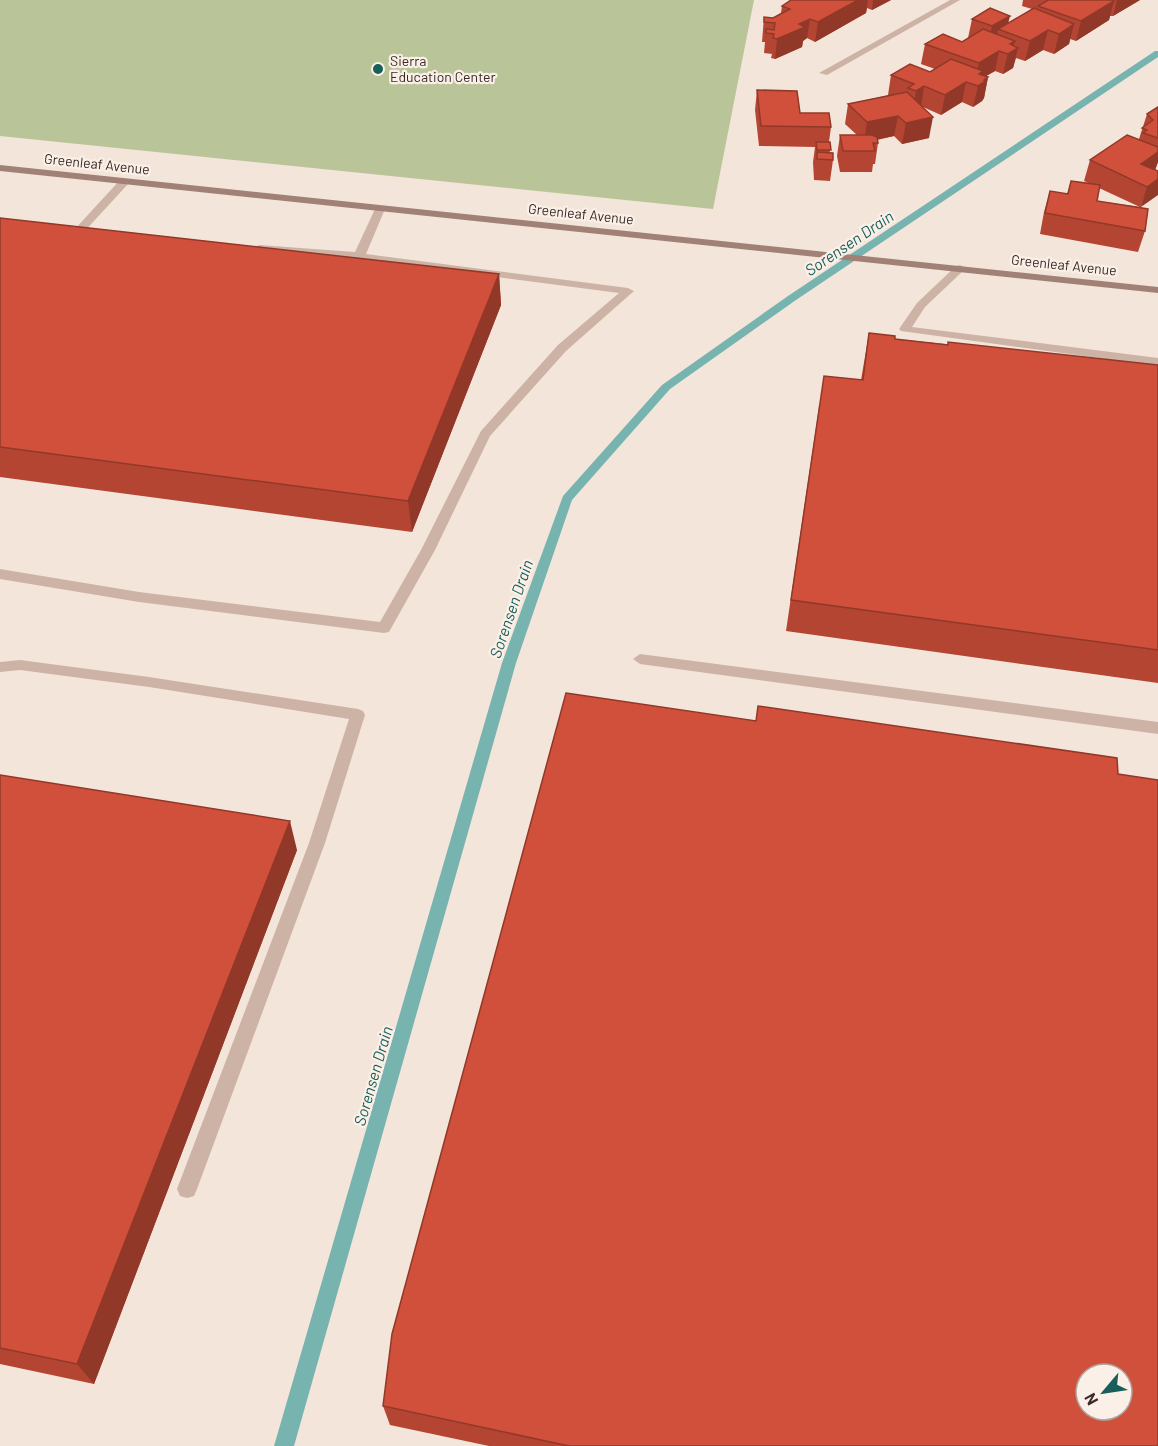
<svg xmlns="http://www.w3.org/2000/svg" width="1158" height="1446" viewBox="0 0 1158 1446" font-family="Barlow,sans-serif">
<style>
.green{fill:#bac499}
.lines{fill:none;stroke-linecap:round;stroke-linejoin:round}
.stream{fill:#77b4b0;fill-rule:evenodd}
.service{fill:#cdb3a5;fill-rule:evenodd}
.minor{fill:#cdb3a5;fill-rule:evenodd}
.secondary{fill:#a18176;fill-rule:evenodd}
.wall{fill:#b44533;fill-rule:evenodd}
.shaded-wall{fill:#923829}
.building{fill:#d1503b;stroke:#923829;stroke-width:1.5;fill-rule:evenodd}
.poi-dot{fill:#185e5b;stroke:#fbf0e7;stroke-width:2}
.labels{text-anchor:middle;stroke-width:4.5;stroke-linejoin:round;paint-order:stroke}
.far-poi-label{font-size:14px;fill:#382b27;stroke:#fbf0e7;text-anchor:start}
.far-street-label{font-size:14px;fill:#382b27;stroke:#fbf0e7}
.water-label{font-size:16px;font-style:italic;fill:#185e5b;stroke:#fbf0e7}
</style>
<rect width="100%" height="100%" fill="#f4e5da"/>
<polygon class="green" points="0,0 754,0 713,209 0,136"/>
<g class="lines">
<polygon class="stream" points="1155,51 1158,51 1158,57 796,300 670,389 572,500 516,663 294,1446 274,1446 502,663 563,496 662,385 788,296"/>
<g class="service">
<polygon points="124,179 128,180 128,184 82,234 74,234 74,230 120,180"/>
<polygon points="380,206 385,209 366,254 628,288 634,291 566,351 490,436 435,550 389,632 384,633 139,602 0,579 0,569 139,592 380,622 421,550 481,431 558,345 619,293 359,259 259,251 254,248 259,245 355,252 375,209"/>
<polygon points="960,265 966,268 964,270 925,307 912,327 1158,358 1158,366 901,331 899,329 917,303 956,266"/>
<polygon points="640,654 1158,722 1158,734 640,664 633,659"/>
<polygon points="20,660 149,677 358,709 363,711 365,715 325,843 197,1189 194,1196 187,1198 180,1196 177,1189 309,843 349,719 149,687 20,670 0,672 0,662"/>
</g>
<polygon class="minor" points="950,0 960,0 827,75 819,73"/>
<polygon class="secondary" points="0,165 1158,287 1158,293 0,171"/>
</g>
<g class="wall">
<polygon points="791,0 891,0 872,10 867,8 866,13 815,42 807,38 803,41 802,47 775,59 771,58 772,54 764,53 765,42 762,42 764,17 773,18 781,13 782,6"/>
<polygon points="1023,0 1140,0 1113,16 1110,16 1109,20 1076,41 1070,39 1069,44 1054,54 1043,50 1025,61 1016,58 1013,68 1003,74 995,71 986,76 988,77 984,98 982,101 973,107 962,102 941,115 923,107 929,138 902,144 894,136 877,140 878,143 875,164 873,164 872,172 840,172 837,156 840,135 857,135 845,124 848,104 889,95 888,95 891,75 930,72 935,69 921,64 925,44 962,42 968,38 972,19 1009,23 1032,9 1022,6"/>
<polygon points="757,90 800,113 831,127 829,142 830,153 833,160 830,181 814,180 813,162 815,147 759,146 755,110"/>
<path d="M1158,107V162L1141,207L1145,231L1138,252L1040,234L1044,212L1050,191L1067,194L1071,181L1089,183L1084,181L1090,160L1139,139L1147,114ZM1099,188L1140,207L1097,201Z"/>
<polygon points="0,218 499,274 501,305 412,532 0,477"/>
<polygon points="869,333 895,339 1158,365 1158,683 786,631 819,407 861,380"/>
<polygon points="0,775 297,850 94,1384 0,1364"/>
<polygon points="383,1406 1158,1446 489,1446 390,1425"/>
</g>
<g class="shaded-wall">
<polygon points="858,0 868,0 866,13 815,42 818,22"/>
<polygon points="873,0 891,0 872,10"/>
<polygon points="1117,0 1140,0 1113,16"/>
<polygon points="1114,1 1109,20 1076,41 1081,21"/>
<polygon points="1010,16 1006,32 998,29 995,42 988,46 992,26"/>
<polygon points="810,19 807,38 803,41 802,47 775,59 777,39 799,24"/>
<polygon points="1074,24 1069,44 1054,54 1059,34"/>
<polygon points="1048,30 1043,50 1025,61 1030,41"/>
<polygon points="1015,41 1012,51 1018,48 1013,68 1003,74 1010,44"/>
<polygon points="999,51 995,71 981,79 984,80 988,77 984,98 982,101 973,107 978,86 974,83 979,63"/>
<polygon points="966,82 962,102 941,115 945,95"/>
<polygon points="924,86 921,107 912,112 916,91"/>
<polygon points="898,116 894,136 864,142 867,122"/>
<polygon points="933,117 929,138 902,144 906,123"/>
<polygon points="1158,152 1158,162 1155,170 1141,164"/>
<polygon points="1158,179 1158,195 1141,207 1147,187"/>
<polygon points="499,274 501,305 412,532 408,501"/>
<polygon points="290,821 297,850 94,1384 77,1364"/>
</g>
<g class="building">
<polygon points="791,0 858,0 818,22 810,19 799,24 805,27 777,39 773,38 774,34 766,33 766,29 774,30 775,23 764,22 764,17 773,18 790,9 782,6"/>
<polygon points="1048,0 1112,0 1114,1 1081,21 1038,6"/>
<polygon points="990,8 1010,16 992,26 972,19"/>
<polygon points="1034,8 1074,24 1059,34 1048,30 1030,41 998,29"/>
<polygon points="983,29 1015,41 1010,44 1018,48 1008,54 999,51 979,63 925,44 943,34 962,42"/>
<polygon points="951,59 983,71 979,74 988,77 984,80 986,81 978,86 966,82 945,95 924,86 916,91 908,88 914,84 891,75 910,64 930,72"/>
<polygon points="757,90 797,91 800,113 829,113 831,127 761,126"/>
<polygon points="907,92 933,117 906,123 898,116 867,122 848,104"/>
<polygon points="1158,107 1158,138 1143,133 1147,130 1142,128 1153,120 1147,114"/>
<polygon points="840,135 872,135 877,137 878,143 873,143 875,151 843,151"/>
<polygon points="1127,135 1158,147 1158,152 1141,164 1158,171 1158,179 1147,187 1090,160"/>
<polygon points="816,142 830,142 831,150 817,150"/>
<polygon points="817,152 833,153 833,160 817,159"/>
<polygon points="1071,181 1100,185 1097,201 1148,209 1145,231 1045,213 1050,191 1068,194"/>
<polygon points="0,218 499,274 408,501 0,447"/>
<polygon points="869,333 895,336 895,339 948,345 948,342 1158,365 1158,650 791,600 824,376 863,380"/>
<path d="M566,693L756,721L758,706L1117,758L1118,774L1158,780V1446H569L383,1406L392,1334ZM1086,1374H1122V1410H1086Z"/>
<polygon points="0,775 290,821 77,1364 0,1348"/>
</g>
<circle class="poi-dot" cx="378" cy="69" r="6"/>
<g class="labels">
<g class="far-poi-label">
<text x="390" y="66">Sierra<tspan x="390" dy="16">Education Center</tspan></text>
</g>
<g class="far-street-label">
<text transform="translate(97 164) rotate(6)" y="5">Greenleaf Avenue</text>
<text transform="translate(581 214) rotate(6)" y="5">Greenleaf Avenue</text>
<text transform="translate(1064 265) rotate(6)" y="5">Greenleaf Avenue</text>
</g>
<g class="water-label">
<text transform="translate(849 243) rotate(-34)" y="6">Sorensen Drain</text>
<text transform="translate(511 609) rotate(-71)" y="6">Sorensen Drain</text>
<text transform="translate(373 1076) rotate(-74)" y="6">Sorensen Drain</text>
</g>
</g>
<g transform="translate(1104 1392) rotate(241)"><circle r="28" fill="#fbf0e7" stroke="#ada19a" stroke-width="1.5"/>
<path d="M0-4.5L10 22L0 15L-10 22Z" fill="#185e5b"/>
<text y="-9" font-size="16" font-weight="bold" text-anchor="middle" fill="#382b27">N</text>
</g>
</svg>
